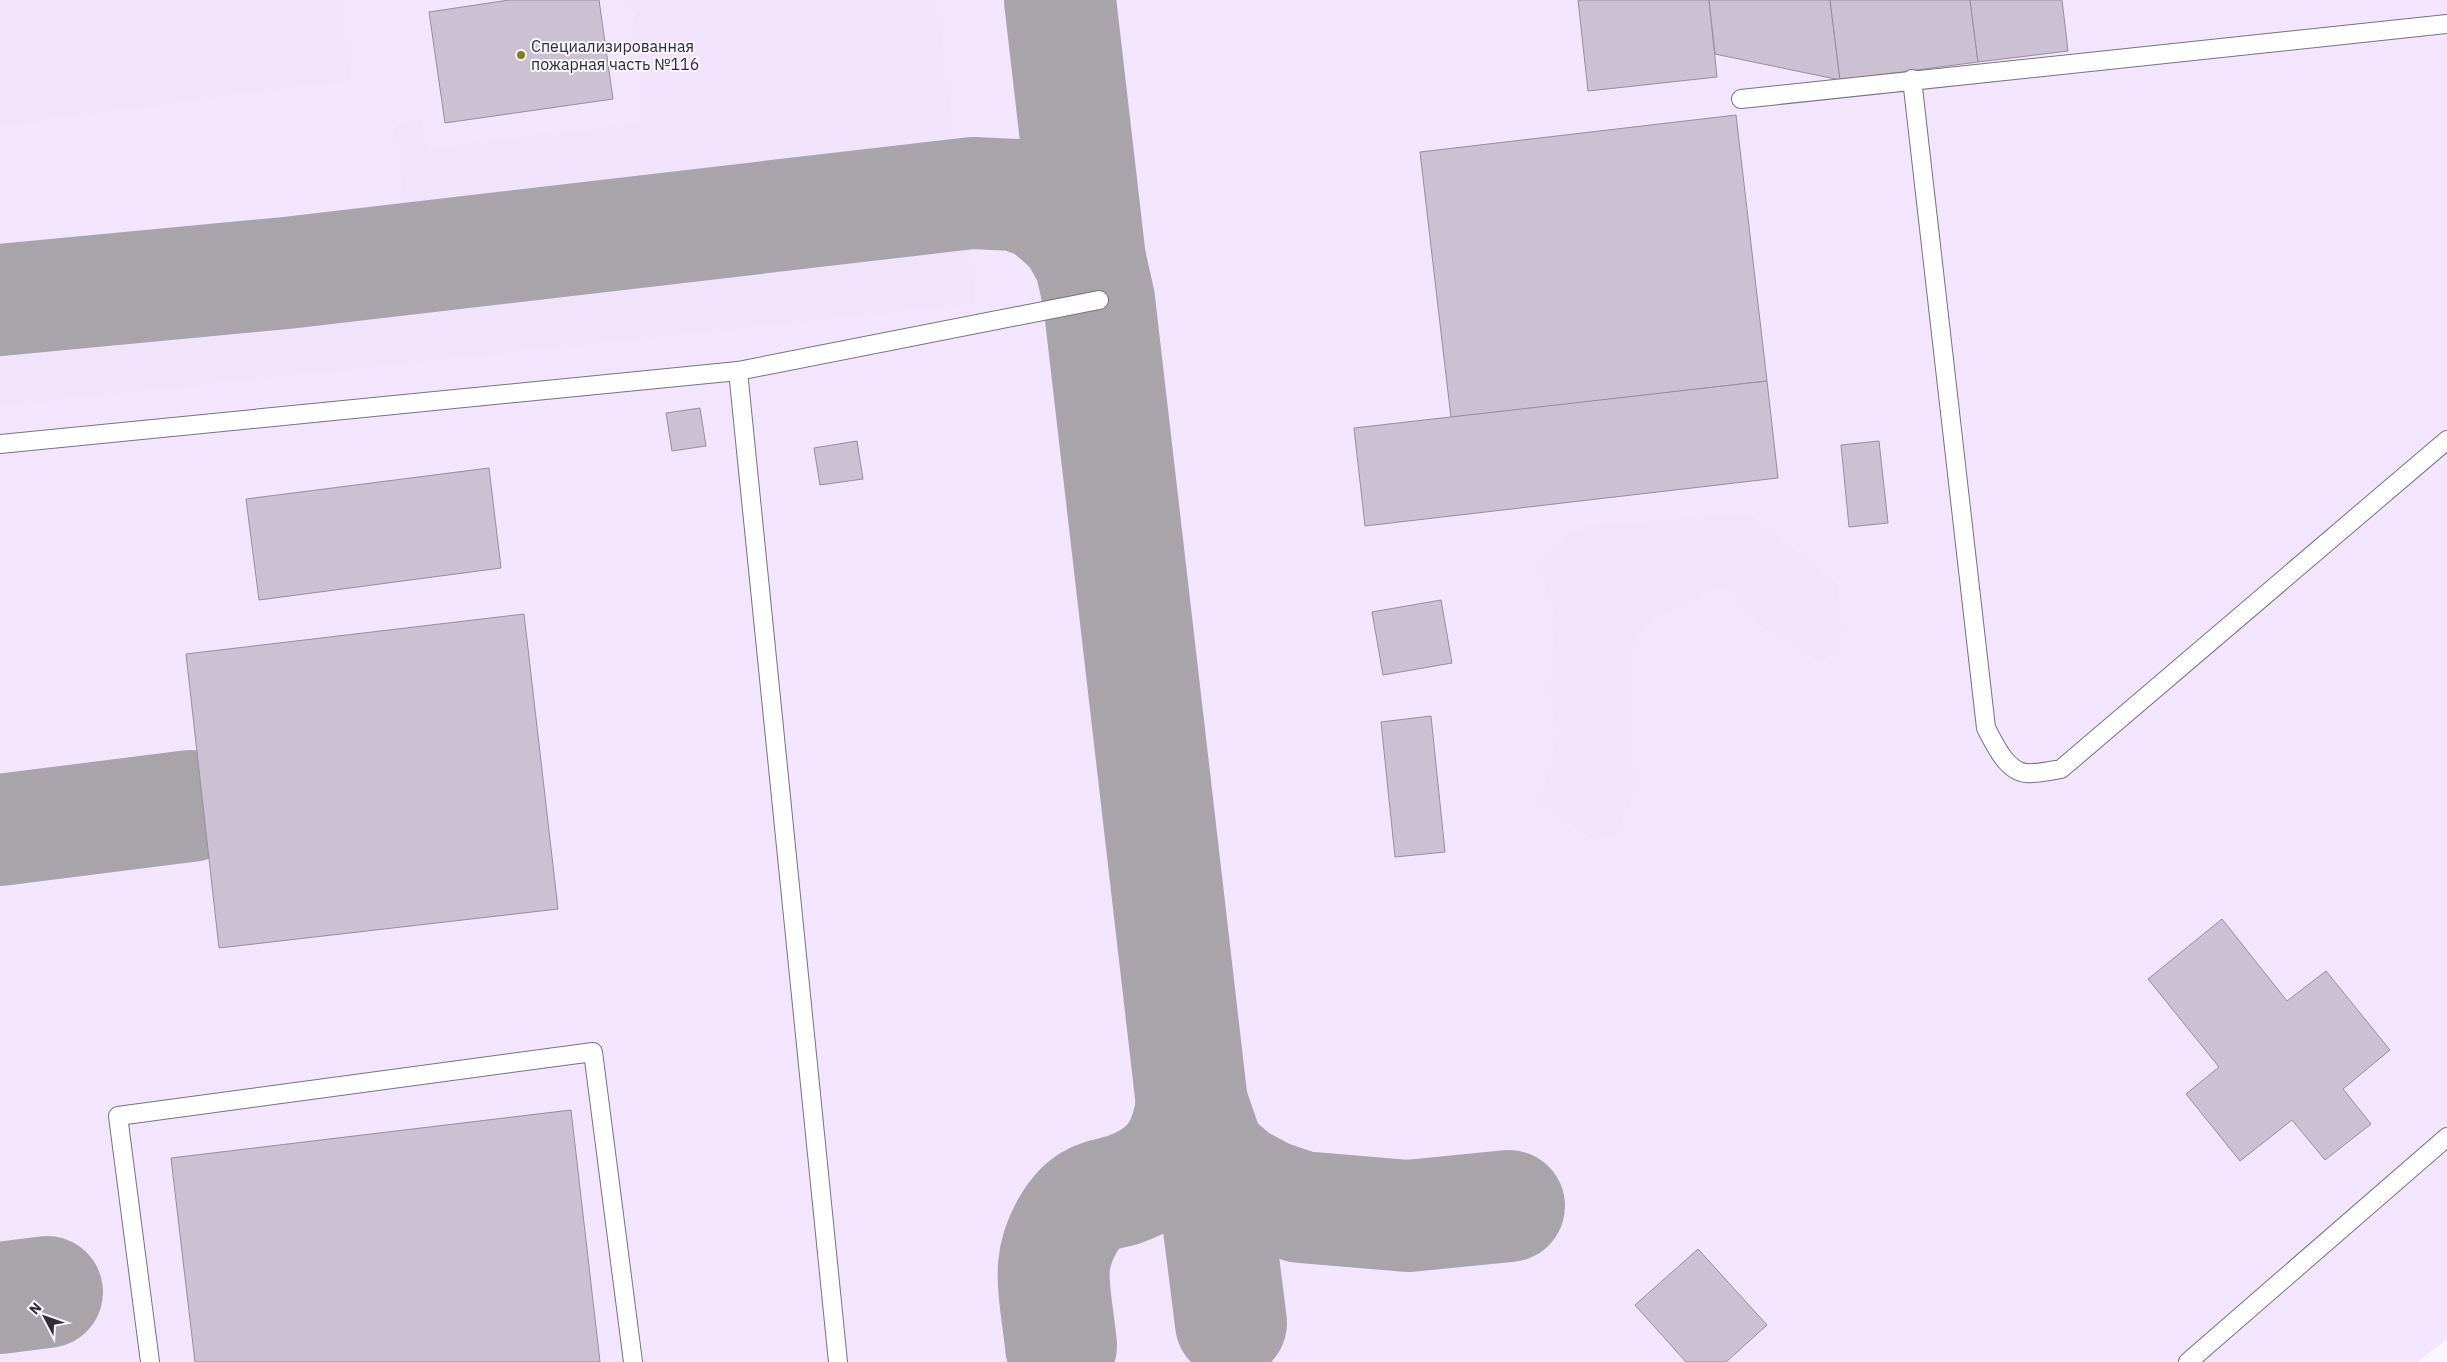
<svg xmlns="http://www.w3.org/2000/svg" width="2447" height="1362" viewBox="0 0 2447 1362" font-family="'IBM Plex Sans',sans-serif">
<style>
.built{fill:#f3e5fd}
.green{fill:#f1e3fc}
.lines{fill:none;stroke-linecap:round;stroke-linejoin:round}
.taxiway{stroke:#a8a4aa;stroke-width:112}
.building{fill:#cbc1d2;stroke:#968d9d}
.service-casing{stroke:#797180;stroke-width:20}
.service{stroke:#fff;stroke-width:18}
.poi-dot{fill:#877a1f;stroke:#faf6fd;stroke-width:2}
.labels{text-anchor:middle;stroke-width:4;stroke-linejoin:round;paint-order:stroke}
.poi-label{font-size:16px;fill:#312d33;stroke:#faf6fd;text-anchor:start}
</style>
<rect width="100%" height="100%" fill="#faf6fd"/>
<polygon class="built" points="0,0 2447,0 2447,1339 2417,1362 0,1362"/>
<g class="green">
<polygon points="0,0 344,0 350,80 0,126"/>
<polygon points="625,0 937,0 955,140 405,209 394,125 420,119 427,148 640,123 635,14"/>
<polygon points="968,238 975,304 0,406 0,340"/>
<polygon points="1749,513 1837,583 1844,627 1838,650 1820,663 1755,622 1725,586 1654,621 1637,637 1631,665 1636,787 1617,835 1595,841 1538,804 1558,734 1547,689 1557,621 1538,567 1567,534 1588,526"/>
</g>
<g class="lines">
<g class="taxiway">
<polyline points="1060,0 1090,260"/>
<polyline points="0,300 286,273 972,193 1016,195 1042,204 1059,218 1074,232 1090,260 1099,300 1192,1104 1210,1156 1231,1323"/>
<polyline points="0,830 190,806"/>
<polyline points="1210,1156 1238,1180 1268,1196 1301,1207 1408,1216 1509,1206"/>
<polyline points="0,1298 47,1292"/>
<path d="M1061,1346C1059,1323 1052,1288 1054,1266C1056,1243 1072,1209 1093,1199C1102,1194 1113,1193 1123,1190C1168,1174 1185,1151 1192,1104"/>
</g>
</g>
<g class="building">
<polygon points="509,0 599,0 613,99 445,123 429,12"/>
<polygon points="1578,0 1709,0 1717,77 1588,91"/>
<polygon points="1709,0 1830,0 1840,80 1715,54"/>
<polygon points="1830,0 1970,0 1978,62 1840,80"/>
<polygon points="1970,0 2062,0 2068,51 1978,62"/>
<polygon points="1736,115 1767,381 1451,418 1420,152"/>
<polygon points="1767,381 1778,478 1365,526 1354,428"/>
<polygon points="700,408 706,446 672,451 666,413"/>
<polygon points="857,441 863,479 820,485 814,448"/>
<polygon points="1879,441 1888,523 1849,527 1841,445"/>
<polygon points="489,468 501,568 259,600 246,499"/>
<polygon points="1441,600 1452,663 1383,675 1372,612"/>
<polygon points="524,614 558,909 219,948 186,654"/>
<polygon points="1431,716 1445,852 1395,857 1381,722"/>
<polygon points="2222,919 2287,1001 2326,971 2390,1050 2343,1089 2371,1124 2325,1160 2292,1120 2240,1161 2186,1094 2219,1067 2148,979"/>
<polygon points="571,1110 600,1362 195,1362 171,1158"/>
<polygon points="1698,1249 1767,1325 1726,1362 1686,1362 1635,1305"/>
</g>
<g class="lines">
<g class="service-casing">
<g id="service">
<path d="M1912,79L1986,728C1994,743 2006,771 2026,773C2037,774 2050,771 2061,769L2447,440"/>
<polyline points="1741,99 2447,24"/>
<polyline points="738,371 838,1362"/>
<polyline points="0,444 738,371 1099,300"/>
<polyline points="150,1362 118,1116 593,1052 633,1362"/>
<polyline points="2188,1362 2447,1137"/>
</g>
</g>
<use href="#service" class="service"/>
</g>
<circle class="poi-dot" cx="521" cy="55" r="5"/>
<g class="labels">
<g class="poi-label">
<text x="531" y="52">Специализированная<tspan x="531" dy="18">пожарная часть №116</tspan></text>
</g>
</g>
<g transform="translate(45 1317) rotate(311)" stroke="#faf6fd" stroke-width="4" paint-order="stroke">
<path d="M0-4L9 19L0 12L-9 19Z" fill="#312d33"/>
<text y="-8" font-size="14" font-weight="bold" text-anchor="middle" fill="#312d33">N</text>
</g>
</svg>
